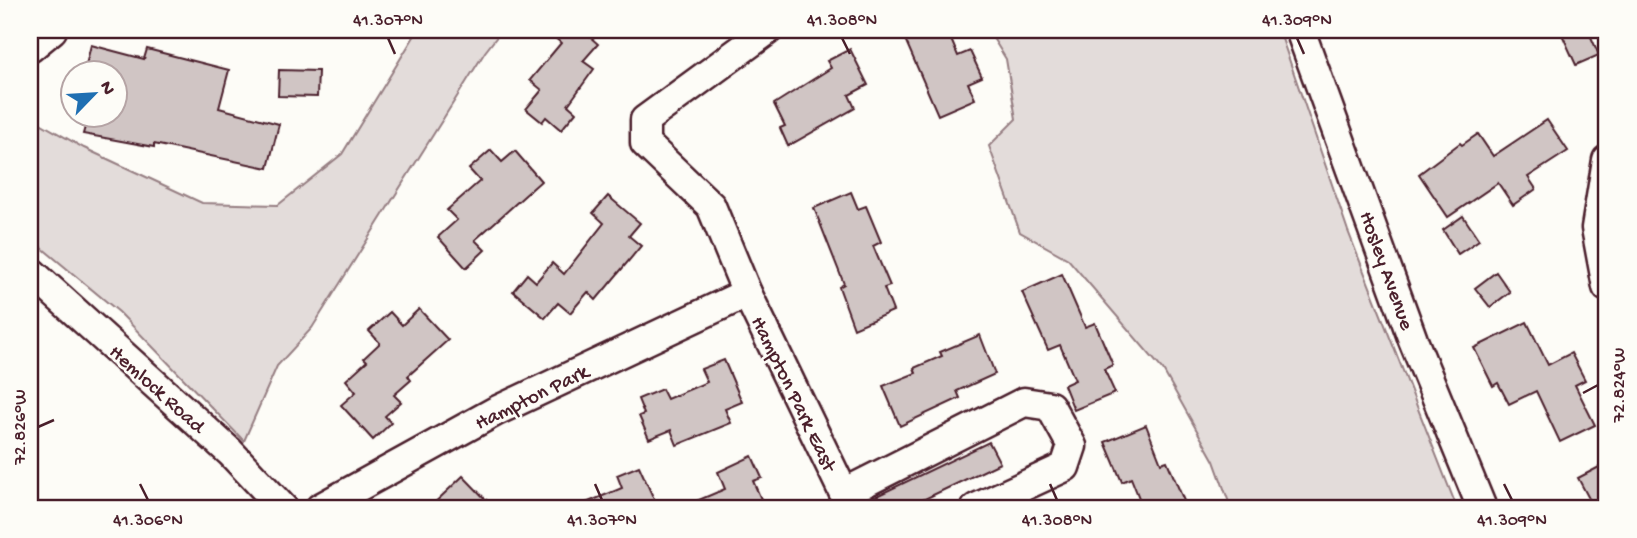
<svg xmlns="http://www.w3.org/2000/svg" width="1637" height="538" viewBox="0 0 1637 538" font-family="'Gochi Hand',sans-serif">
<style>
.green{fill:#e3dcda;stroke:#967e82;stroke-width:2}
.building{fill:#d0c5c4;stroke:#4a1f2b;stroke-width:2}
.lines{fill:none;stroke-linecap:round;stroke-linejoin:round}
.minor-casing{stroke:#4a1f2b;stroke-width:33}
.minor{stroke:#fdfcf7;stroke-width:28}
.ticks{fill:none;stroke:#4a1f2b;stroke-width:2.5}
.labels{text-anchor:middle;stroke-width:5;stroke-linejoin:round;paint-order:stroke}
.street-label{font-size:21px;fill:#4a1f2b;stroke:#fdfcf7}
.neatline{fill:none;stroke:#4a1f2b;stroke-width:2.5}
.ticks-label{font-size:18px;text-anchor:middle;fill:#4a1f2b}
</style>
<rect width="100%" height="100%" fill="#fdfcf7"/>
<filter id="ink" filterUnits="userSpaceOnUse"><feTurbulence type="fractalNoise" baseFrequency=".0143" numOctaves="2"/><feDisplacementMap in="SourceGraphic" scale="14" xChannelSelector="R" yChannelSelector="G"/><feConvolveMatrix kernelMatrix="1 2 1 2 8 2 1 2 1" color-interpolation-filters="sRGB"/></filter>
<g filter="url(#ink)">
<g class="green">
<polygon points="418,30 502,30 485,52 312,328 277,366 244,441 119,312 30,238 30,122 33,119 84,148 202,203 278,205 342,154"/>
<polygon points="988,30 1279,30 1348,231 1457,508 1231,508 1214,461 1163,370 1068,259 1020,232 989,146 1016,119 1006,59"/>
</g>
<g class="building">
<polygon points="546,30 582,30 598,44 583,61 594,69 568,105 576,112 561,130 546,117 542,122 526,109 542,90 530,80 561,43"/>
<polygon points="901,30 947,30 958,56 970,51 982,77 968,83 975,99 938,115"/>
<polygon points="1560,30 1588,30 1599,55 1576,65"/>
<polygon points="91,45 144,59 147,49 229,70 219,108 279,124 268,168 154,144 154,147 83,134 88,116 116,116 116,74 85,69"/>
<polygon points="850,49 868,85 849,95 855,108 788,146 780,128 785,126 774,104 831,68 827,61"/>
<polygon points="279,70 318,71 317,97 278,96"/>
<polygon points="1547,120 1568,151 1528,177 1536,189 1513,205 1498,183 1448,217 1419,174 1460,143 1462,145 1478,134 1493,156"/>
<polygon points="491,150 502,162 515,151 541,181 475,240 485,250 466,268 438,237 457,220 447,210 480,181 469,169"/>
<polygon points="851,192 858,209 866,206 881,242 873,246 890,286 884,288 893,311 854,328 839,287 844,284 814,208"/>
<polygon points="608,196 640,223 629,236 641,246 596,300 588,292 570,313 558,303 545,318 513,291 527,274 536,282 552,263 564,274 604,223 593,213"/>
<polygon points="1463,216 1479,240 1458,254 1443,230"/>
<polygon points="1496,272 1510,292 1490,307 1475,288"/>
<polygon points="1062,274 1085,327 1095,323 1113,365 1104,369 1115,393 1074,410 1064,385 1075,380 1060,345 1048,350 1022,292"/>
<polygon points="419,309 448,340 408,376 411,380 394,395 401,402 385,416 391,423 373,440 341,405 356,392 346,380 367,361 364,358 380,343 369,331 390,312 402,325"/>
<polygon points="1527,322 1548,365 1571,353 1585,380 1575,385 1595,425 1560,442 1536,391 1509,404 1498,383 1493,386 1474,348"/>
<polygon points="980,335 995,374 957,391 960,398 900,426 883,386 916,373 914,368 942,356 940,352"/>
<polygon points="724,360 742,402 725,409 731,423 677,445 671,430 649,439 639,416 644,414 638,399 662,389 667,399 707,382 701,369"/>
<polygon points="1146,425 1161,463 1167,461 1187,508 1143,508 1131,478 1122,482 1105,442"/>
<polygon points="989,442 1000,463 906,508 867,508 866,501"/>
<polygon points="752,456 762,478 753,481 765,508 680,508 725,489 718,472"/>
<polygon points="1607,463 1607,508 1594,508 1578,478"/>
<polygon points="639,466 658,508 574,508 622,488 617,475"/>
<polygon points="463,476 494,508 429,508"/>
</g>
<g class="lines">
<g class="minor-casing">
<g id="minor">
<polyline points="768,30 645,120 645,143 711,206 747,293 851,508"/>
<polyline points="1300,30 1413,340 1482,508"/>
<polyline points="30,48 52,30"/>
<polyline points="1607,160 1596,228 1607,287"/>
<polyline points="30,271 230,452 283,508"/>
<polyline points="844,493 1024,402 1050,406 1072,446 1065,467 976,508"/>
<polyline points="320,508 496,411 747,293"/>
</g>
</g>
<use href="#minor" class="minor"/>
</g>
</g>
<path class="ticks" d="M388,38L395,54M842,38L850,54M1297,38L1304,54M1583,393L1598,385M38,427L54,420M140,484L148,500M595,484L602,500M1050,484L1057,500M1504,484L1512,500"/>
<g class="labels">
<g class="street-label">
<text transform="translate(1388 270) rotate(70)" y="7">Hosley Avenue</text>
<text transform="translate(158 388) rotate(42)" y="7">Hemlock Road</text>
<text transform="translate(795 393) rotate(64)" y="7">Hampton Park East</text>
<text transform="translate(531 396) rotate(-26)" y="7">Hampton Park</text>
</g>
</g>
<rect width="1637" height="538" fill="none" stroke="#fdfcf7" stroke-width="77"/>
<g transform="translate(94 94) rotate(65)"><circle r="33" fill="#fdfcf7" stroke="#b5a4a5" stroke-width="2"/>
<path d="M0-5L12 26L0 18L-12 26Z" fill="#1f6fb2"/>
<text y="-10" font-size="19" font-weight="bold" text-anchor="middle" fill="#4a1f2b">N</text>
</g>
<rect x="38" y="38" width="1560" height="462" class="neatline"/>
<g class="ticks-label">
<text x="388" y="25">41.307°N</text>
<text x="842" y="25">41.308°N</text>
<text x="1297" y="25">41.309°N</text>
<text transform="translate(1618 385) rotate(-90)" y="6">72.824°W</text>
<text transform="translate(19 427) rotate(-90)" y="6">72.826°W</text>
<text x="148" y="525">41.306°N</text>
<text x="602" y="525">41.307°N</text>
<text x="1057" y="525">41.308°N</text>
<text x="1512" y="525">41.309°N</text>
</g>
</svg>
